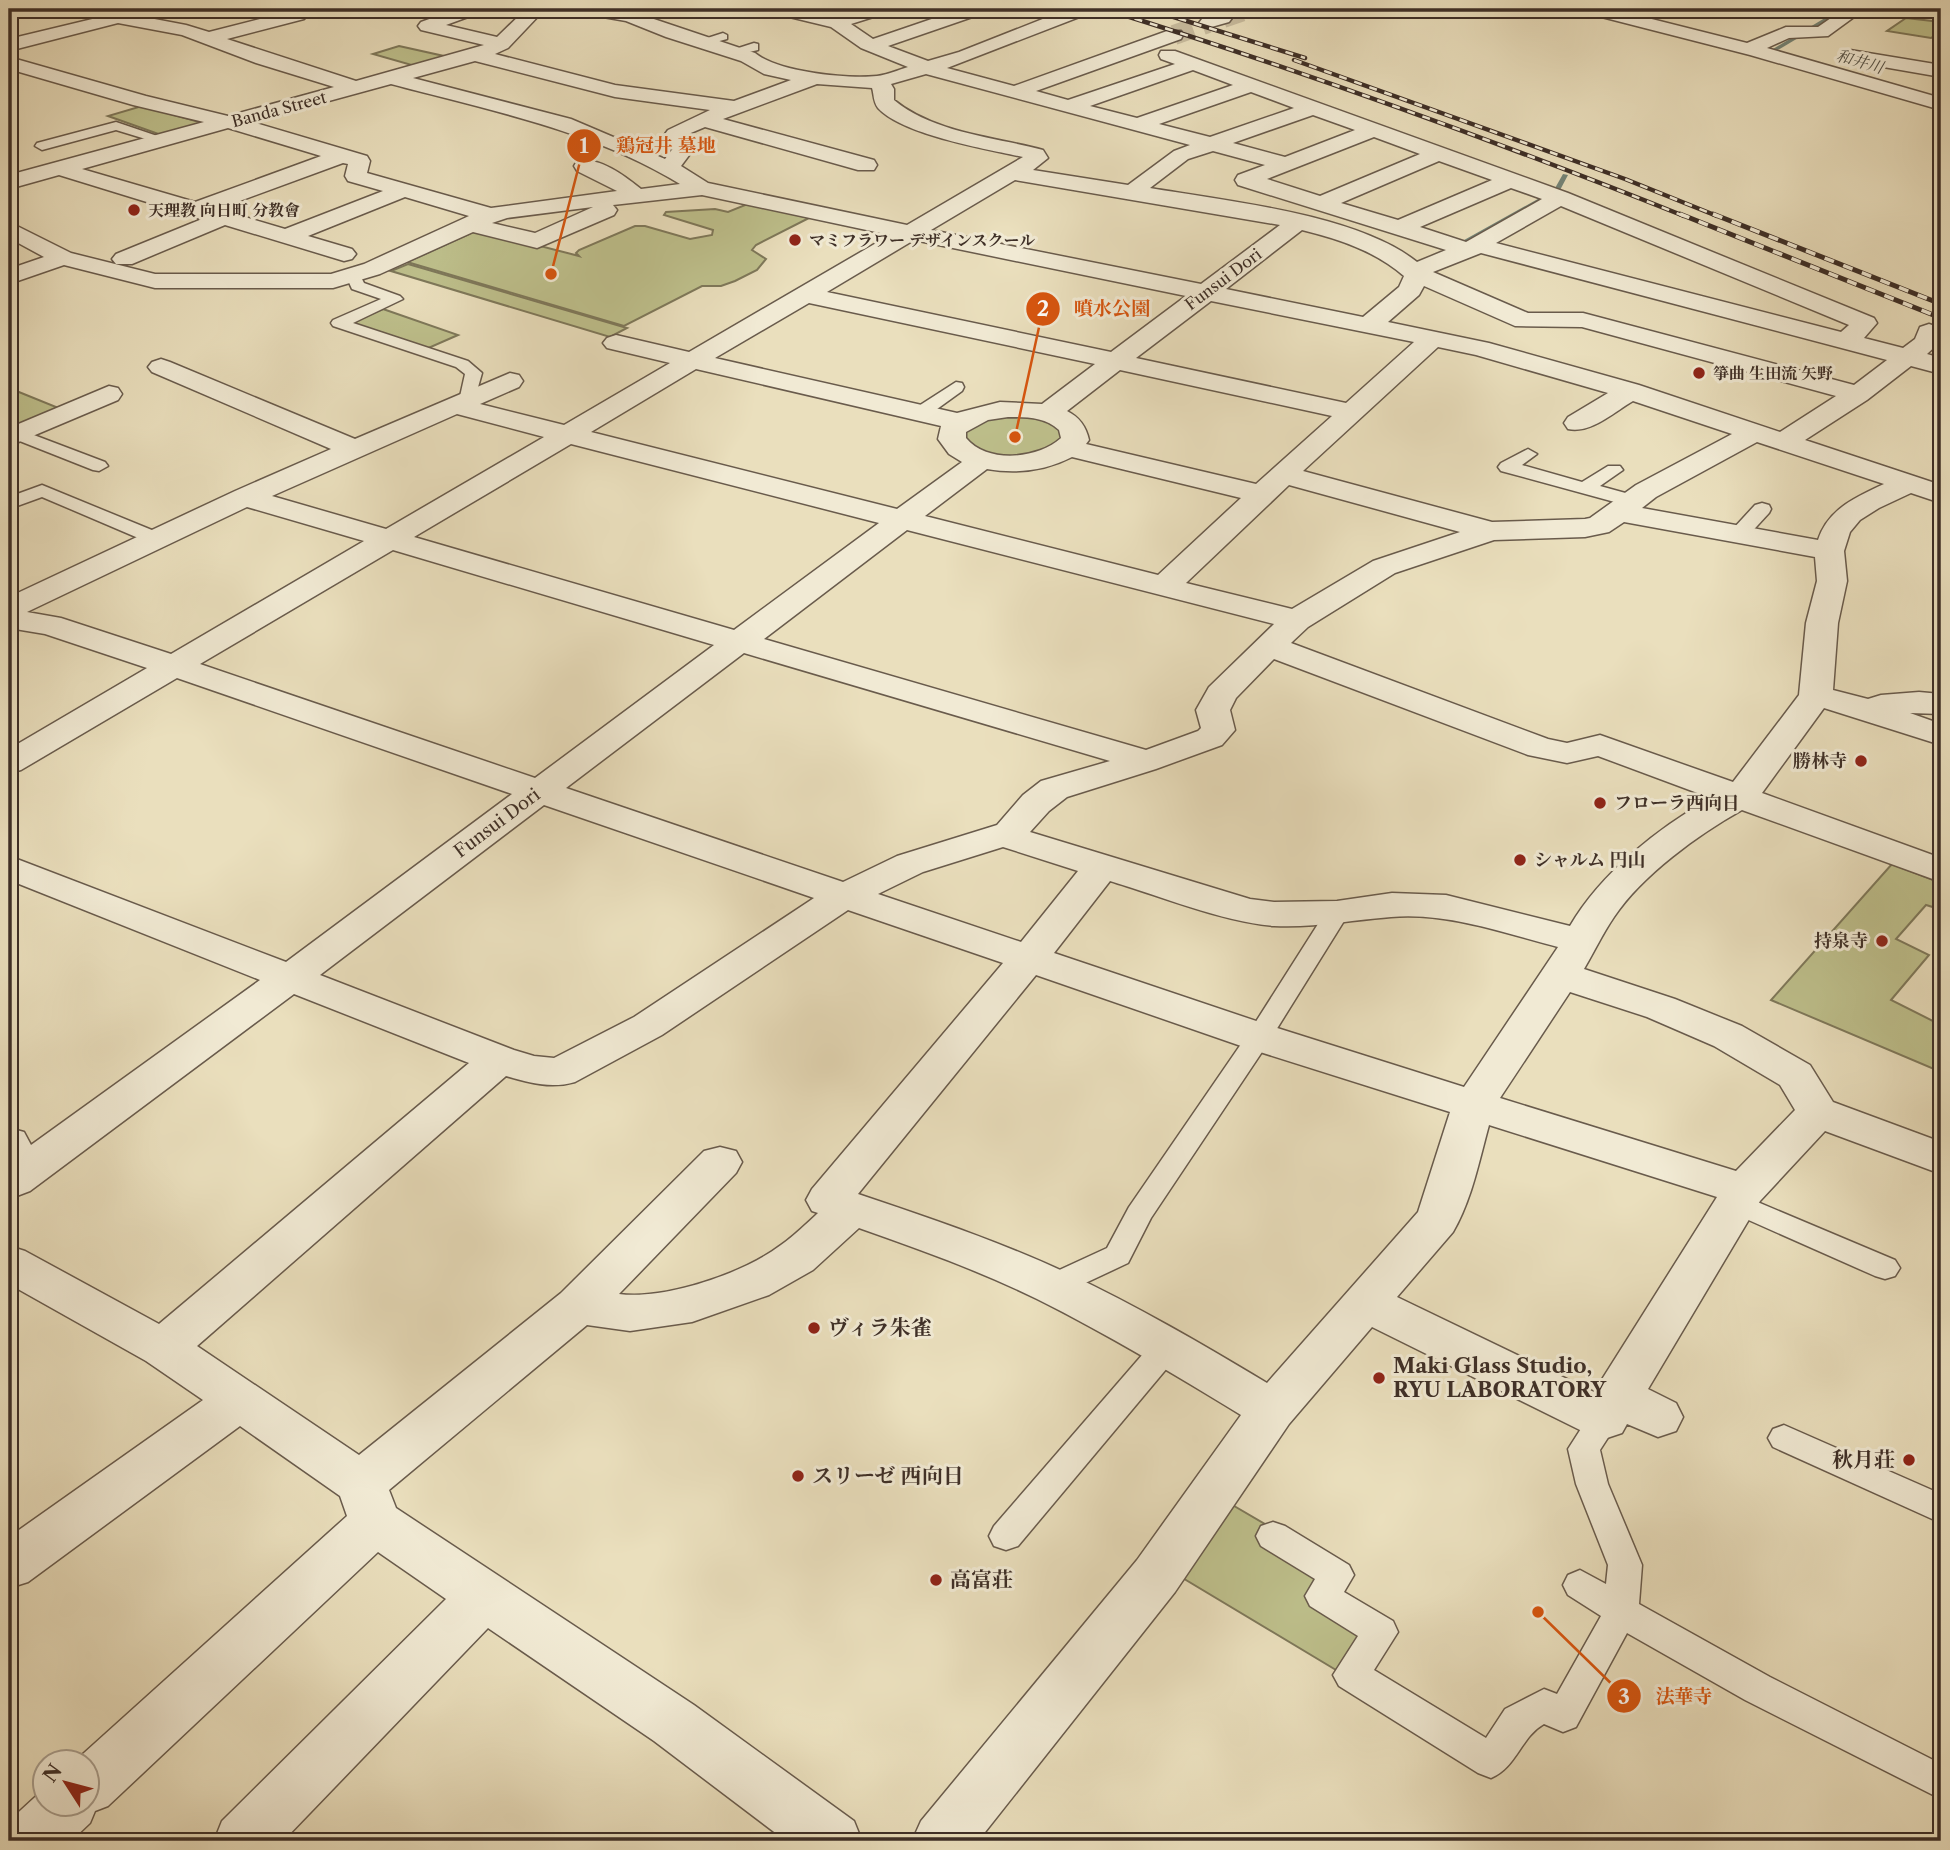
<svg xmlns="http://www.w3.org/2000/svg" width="1950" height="1850" viewBox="0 0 1950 1850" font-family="'Libre Caslon Text','Noto Serif JP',serif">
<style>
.green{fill:#bec08c;stroke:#7e785a;stroke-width:2}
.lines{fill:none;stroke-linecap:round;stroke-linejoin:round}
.stream{fill:#748477;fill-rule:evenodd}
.minor-tunnel{stroke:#c8bc9f;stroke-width:20;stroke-dasharray:20 10;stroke-linecap:butt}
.service-casing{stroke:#695b4c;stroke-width:3}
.minor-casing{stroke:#695b4c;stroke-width:3}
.service{fill:#f1ead4;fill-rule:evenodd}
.minor{fill:#f1ead4;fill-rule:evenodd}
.rail-far1-casing{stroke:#3e2f27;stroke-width:4.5}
.rail-casing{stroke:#3e2f27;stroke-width:5}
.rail-far1{stroke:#f1ead4;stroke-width:2.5;stroke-dasharray:8;stroke-linecap:butt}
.rail{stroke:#f1ead4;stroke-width:3.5;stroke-dasharray:10;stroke-linecap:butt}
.poi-dot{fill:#8f2418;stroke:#f1ead4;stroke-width:2.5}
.labels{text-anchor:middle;stroke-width:6;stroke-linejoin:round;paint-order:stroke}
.far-water-label{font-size:16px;font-style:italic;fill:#545248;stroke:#f1ead4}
.far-street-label{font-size:16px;fill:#3e2f27;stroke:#f1ead4}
.far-poi-label{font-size:16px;font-weight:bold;fill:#3e2f27;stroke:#f1ead4;text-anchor:start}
.poi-label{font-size:18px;font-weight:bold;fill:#3e2f27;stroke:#f1ead4;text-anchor:end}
.street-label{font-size:18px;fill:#3e2f27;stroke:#f1ead4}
.near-poi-label{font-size:21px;font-weight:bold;fill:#3e2f27;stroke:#f1ead4;text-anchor:start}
.leader{fill:none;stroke:#d7550f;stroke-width:2.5}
.callout-dot{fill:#d7550f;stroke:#f1ead4;stroke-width:2.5}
.mark-label{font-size:21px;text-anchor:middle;font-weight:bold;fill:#fff}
.callout-label{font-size:19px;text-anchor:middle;font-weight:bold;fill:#d7550f;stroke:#f1ead4;stroke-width:6;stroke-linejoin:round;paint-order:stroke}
</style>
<rect width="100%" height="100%" fill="#eadfbd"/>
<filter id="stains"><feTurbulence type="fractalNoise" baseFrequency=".00286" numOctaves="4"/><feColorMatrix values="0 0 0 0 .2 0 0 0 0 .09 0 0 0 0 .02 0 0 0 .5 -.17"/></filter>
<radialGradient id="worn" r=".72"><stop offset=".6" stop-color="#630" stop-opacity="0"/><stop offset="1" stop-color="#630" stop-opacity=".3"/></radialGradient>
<g class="green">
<polygon points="1906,18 1941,22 1941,33 1931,38 1887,31"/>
<polygon points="399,46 453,58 422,68 373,54"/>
<polygon points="142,106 203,123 164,136 108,116"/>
<polygon points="750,203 809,218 756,245 752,250 766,259 757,270 735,281 721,286 702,286 624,326 407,262 478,230 579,256 576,253 579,250 635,226 645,226 690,239 712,235 713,230 664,215 666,212 715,209 728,212"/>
<polygon points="408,264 627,328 610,337 391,271"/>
<polygon points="383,309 458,335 424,350 348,324"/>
<polygon points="9,388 61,409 9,432"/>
<polygon points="989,416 1039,416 1067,434 1057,450 997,458 963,441 965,429"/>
<polygon points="1892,864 1941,883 1941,902 1936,908 1926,905 1896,939 1929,955 1891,1000 1941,1025 1941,1072 1771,1000"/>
<polygon points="1229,1503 1347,1572 1323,1605 1383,1642 1356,1682 1176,1574"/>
</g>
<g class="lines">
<g class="stream">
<polygon points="1840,9 1847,9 1773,53 1768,52"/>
<polygon points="1563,174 1568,175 1559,192 1463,248 1457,248 1457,244 1554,190"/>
</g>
<g class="minor-tunnel">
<polyline points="1223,18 1249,9"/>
<polyline points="1174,35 1208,23"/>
</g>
<g class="service-casing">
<g id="service">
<polygon points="723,33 727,35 727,39 701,46 695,42"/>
<polygon points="754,43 758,44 758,50 732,56 726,52"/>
<polygon points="116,122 169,140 162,144 116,130 42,150 35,146 37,143"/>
<polygon points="354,271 359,273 364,283 400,296 403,299 353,323 468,361 482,373 473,405 467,406 459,401 465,374 456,367 333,326 331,323 333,320 381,299 352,289 346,276"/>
<polygon points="956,382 962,383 964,387 962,391 926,417 914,417 911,413 914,409"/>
<polygon points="18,429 105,462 108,466 99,471 93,470 12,438 9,434 12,430"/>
<polygon points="1528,449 1537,454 1522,465 1582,482 1608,466 1620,466 1623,470 1600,486 1640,497 1642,501 1633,507 1501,471 1498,467 1501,463"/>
<polygon points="42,485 164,535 166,539 164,543 150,543 42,497 9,509 9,497"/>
<polygon points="1762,503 1769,505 1771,509 1769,513 1746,538 1732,538 1730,534 1732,530 1755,505"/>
<polygon points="1337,906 1346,908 1349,913 1268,1043 1151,1218 1128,1263 1062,1294 1052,1297 1042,1294 1037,1286 1042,1278 1107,1248 1129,1207 1250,1031 1325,913 1328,908"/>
<polygon points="1736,1193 1895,1260 1900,1268 1895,1276 1885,1279 1875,1276 1726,1210 1722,1203 1726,1196"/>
<polygon points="1167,1335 1178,1339 1182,1347 1178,1355 1018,1546 1006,1550 994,1546 989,1536 994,1526 1156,1339"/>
<path d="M1604,1406L1615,1410L1620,1419L1600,1450L1608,1484L1642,1565L1639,1604L1770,1677L1941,1764V1799L1745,1700L1627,1633L1576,1727L1563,1732L1544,1724C1521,1737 1516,1768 1491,1778L1478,1773L1339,1686L1333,1675L1358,1636L1310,1606L1305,1596L1315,1579L1261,1546L1256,1536L1261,1526L1273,1522L1285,1526L1349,1565L1354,1575L1344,1592L1393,1621L1398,1632L1374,1670L1486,1738L1505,1709L1544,1689L1557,1694L1601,1616L1568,1595L1563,1585L1568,1575L1580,1570L1606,1584L1608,1565L1576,1484L1568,1449L1593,1410Z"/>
<polygon points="1784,1425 1941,1494 1941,1523 1773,1447 1768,1438 1773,1429"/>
</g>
</g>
<g class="minor-casing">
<g id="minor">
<path d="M134,9H150L152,12L144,17L186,25L209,32L276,15L267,13L264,9L304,11L307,15L304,19L227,39L356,81L484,45L421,30L418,26L421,22L457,9H482L479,13L446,25L497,37L526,9H545L508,48L495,54L615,85L734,101L791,80L764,74L741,61L666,37L626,21L586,14L577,9L630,11L755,53C778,72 847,79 877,76C887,75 898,70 908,67L861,48L831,27L773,13L770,9H800L836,17L863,9H889L886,13L851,24L873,39L961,9H987L984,13L888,46L928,61L959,52L1068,9H1089L1087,14L947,68L1014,86L1167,31H1181L1183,35L1181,39L1036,91L1068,100L1175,64L1161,59L1159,55L1161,51H1175L1568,193L1874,318L1877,323L1864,338L1903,348L1915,339L1920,327L1929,324L1938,327L1941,332L1940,342L1927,354L1941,358V374L1911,366L1867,400L1805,440L1941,485V503L1911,493L1879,508L1860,520L1850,532L1844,551L1847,581L1838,623L1833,690L1868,699L1881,695L1919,692L1941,694V714L1910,713L1941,724V745L1824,708L1762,793L1941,858V882L1742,810C1699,834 1642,875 1614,917C1603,933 1594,952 1584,969L1675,999L1742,1026L1810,1065L1833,1102L1941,1142V1174L1825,1131L1760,1201L1648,1389L1676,1403L1683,1417L1676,1431L1658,1437L1627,1424L1622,1433L1604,1439L1586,1433L1372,1327L1289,1424L1175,1592L978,1841H912L921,1821L1137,1560L1241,1415C1174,1374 1107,1334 1037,1299C980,1271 919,1249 859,1228L813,1270L769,1295L692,1322L630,1331L587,1325L389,1490L396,1508L694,1705L854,1821L862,1841H786L654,1741L488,1628L283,1841H214L222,1821L446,1599L378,1552L108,1806L95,1811L90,1823L71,1841H9V1821L46,1787V1804H88V1762H74L347,1516L340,1496L240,1426L28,1582L9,1588V1537L203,1400L146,1361L9,1284V1246L25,1251L159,1324L469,1063L294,994L30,1191L9,1199V1128L24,1132L31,1145L260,980L9,880V856L286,962L512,794L177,678L21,770L9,773V749L147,668L45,634L9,628V597L235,491L331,449L152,372L148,367L152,362L161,359L170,362L355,439L510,373L519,375L523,381L519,387L480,404L564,425L670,363L607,348L603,343L607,338L616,335L689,352L890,235L702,195L613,205L617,210L614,215L537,248L473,232L380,274L333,288H155L64,265L9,284V269L44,257L9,238V222L71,253L155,274H331L364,264L469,216L405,197L308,236L352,249L356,254L352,259L344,261L225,225L132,264H116L112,259L116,254L202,219L59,175L9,189V175L204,122L133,105L9,69V57L146,96L228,116L334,87L256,63L182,35L118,23L9,51V39ZM475,61L615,97L710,110L668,130L665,134L674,147L665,159L571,119L413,78ZM1193,70L1233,85L1137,118L1090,106ZM926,74L1190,145L1174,151L1128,185L1033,170L1048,158L1043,150C995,137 934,133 894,100V89L891,84ZM391,84C489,110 592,130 680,184L641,189C625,176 599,156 577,161L574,166L577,171L617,191L491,208L367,173L370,161L367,156L252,122ZM817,84L872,88C874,94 873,101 878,108C903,135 986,149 1023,157L907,225L708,183L681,166L696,146L686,135L705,127L858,170H874L877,165L874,160L723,119ZM1251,92L1294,108L1210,137L1159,124ZM1313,115L1355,130L1285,157L1233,143ZM228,128L321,156L195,202L82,169ZM1374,137L1420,154L1320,196L1267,179ZM1213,151L1265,165L1238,175L1235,180L1238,185L1446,250L1417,262C1357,214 1226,201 1150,188L1188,159ZM1439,161L1492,180L1398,220L1341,203ZM343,163L348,164L345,176L348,181L383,191L285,229L218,209ZM1015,180L1280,225L1201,284L931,230ZM1511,188L1542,199L1466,242L1420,227ZM1561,206L1849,325L1841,332L1496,243ZM593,207L535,233L492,223L507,218ZM1302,230C1339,239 1375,251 1404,276L1399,287L1363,317L1226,289ZM914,240L1186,296L1111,352L827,292ZM1481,253L1887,360L1854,385L1583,313H1528L1433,272ZM1424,286L1515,326L1582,327L1836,396L1780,432L1639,385L1489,343L1388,322L1419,295ZM1211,301L1414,342L1346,403L1136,358ZM809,303L1095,364L1042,404L1000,402L957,413L715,358ZM1438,347L1476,355L1608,393L1568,417L1564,423L1568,429C1591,434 1614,412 1633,401L1732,434L1636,485L1590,518L1585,519L1492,522L1303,471ZM696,369L941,426L938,439L949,454L962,462L897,509L591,432ZM1120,370L1332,416L1256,484L1086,444L1089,440C1086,426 1079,417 1067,411ZM457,414L544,437L386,529L272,496ZM1008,417C1027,417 1045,417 1059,430L1061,438C1038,459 987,464 966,438V432L988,420ZM1757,442L1884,484C1856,497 1828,509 1818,540L1642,508L1656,497ZM571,444L879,523L734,630L414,537ZM1072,457L1241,498L1158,575L925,516L987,469C1016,474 1045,471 1072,457ZM1289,485L1460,532L1373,561L1292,609L1186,583ZM247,507L364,541L171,654L61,618L27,612ZM1624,522L1815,557L1817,581L1806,623L1799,695L1733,782L1600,735L1567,743L1548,739L1291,643L1308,627L1395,573L1494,540L1585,537L1609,532ZM907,530L1274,624L1209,687L1196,710L1201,728L1198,731L1146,750L764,639ZM393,550L714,645L535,778L200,664ZM744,653L1110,761L1041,781L1023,795L997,825L897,856L843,882L566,788ZM1274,659L1528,755L1567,763L1598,756L1711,798C1658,828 1601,873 1570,926L1446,895L1392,893L1337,901L1274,902L1250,899L1030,832L1049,811L1067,797L1156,769L1222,745L1235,730L1230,710L1236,698ZM544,805L814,898L634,1017L554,1058L534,1056L514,1050L320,975ZM1003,847L1078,871L1021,942L878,894L923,872ZM1110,881C1160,896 1223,922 1274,926C1314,928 1352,920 1391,917C1447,912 1504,933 1558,947L1464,1087L1274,1027L1054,953ZM848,910L1003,963L812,1189L806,1200L812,1211L818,1213C806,1224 794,1236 781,1245C744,1273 666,1300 619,1294L736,1173L742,1162L736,1151L720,1147L704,1151L561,1293L359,1455L197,1346L506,1076C530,1083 551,1089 575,1082L662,1035ZM1036,975L1244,1047L1450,1112L1418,1212L1267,1383C1202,1344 1137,1306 1069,1274C1001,1242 929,1218 858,1194ZM1570,992L1647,1017L1714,1046L1780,1085L1795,1110L1736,1171L1500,1098ZM1489,1125L1717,1197L1594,1392L1397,1297L1453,1232C1472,1199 1479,1161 1489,1125Z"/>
<polygon points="1583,9 1612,9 1747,43 1786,27 1818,27 1844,9 1865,9 1828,36 1789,38 1767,48 1941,98 1941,110 1750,55 1586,13"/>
<polygon points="1931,9 1941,9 1941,14 1934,13"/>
<polygon points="1223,13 1229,14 1232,18 1229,22 1208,28 1199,23 1202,19"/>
<polygon points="1850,50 1941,65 1941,77 1843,60 1841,56"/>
<polygon points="109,386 118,388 122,394 118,400 9,446 9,428"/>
</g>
</g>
<use href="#service" class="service"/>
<use href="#minor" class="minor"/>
<g class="rail-far1-casing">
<g id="rail-far1">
<path d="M1104,9C1301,70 1493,140 1684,216"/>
<polyline points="1148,9 1305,58"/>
<polyline points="1294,60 1625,179 1717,216"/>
</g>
</g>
<g class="rail-casing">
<g id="rail">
<polyline points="1680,214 1941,318"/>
<polyline points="1713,214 1941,304"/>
</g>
</g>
<use href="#rail-far1" class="rail-far1"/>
<use href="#rail" class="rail"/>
</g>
<g class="poi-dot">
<circle cx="134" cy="210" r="7"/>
<circle cx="795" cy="240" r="7"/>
<circle cx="1699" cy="373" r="7"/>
<circle cx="1861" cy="761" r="7"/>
<circle cx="1600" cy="803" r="7"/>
<circle cx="1520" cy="860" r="7"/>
<circle cx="1882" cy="941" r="7"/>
<circle cx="814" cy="1328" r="7"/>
<circle cx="1379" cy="1378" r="7"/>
<circle cx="1909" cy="1460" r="7"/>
<circle cx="798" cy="1476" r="7"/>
<circle cx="936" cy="1580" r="7"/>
</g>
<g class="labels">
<g class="far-water-label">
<text transform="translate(1860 61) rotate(16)" y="6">和井川</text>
</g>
<g class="far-street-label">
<text transform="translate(279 109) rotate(-15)" y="6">Banda Street</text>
<text transform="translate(1223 279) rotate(-37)" y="6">Funsui Dori</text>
</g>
<g class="far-poi-label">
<text x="148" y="216">天理教 向日町 分教會</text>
<text x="809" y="246">マミフラワー デザインスクール</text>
<text x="1713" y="379">箏曲 生田流 矢野</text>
</g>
<g class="poi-label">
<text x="1847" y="767">勝林寺</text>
<text x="1614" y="809" text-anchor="start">フローラ西向日</text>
<text x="1534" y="866" text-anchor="start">シャルム 円山</text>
<text x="1868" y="947">持泉寺</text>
</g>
<g class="street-label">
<text transform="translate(497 823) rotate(-37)" y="6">Funsui Dori</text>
</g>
<g class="near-poi-label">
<text x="828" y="1335">ヴィラ朱雀</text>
<text x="1393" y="1373">Maki Glass Studio,<tspan x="1393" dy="24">RYU LABORATORY</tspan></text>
<text x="1895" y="1467" text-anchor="end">秋月荘</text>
<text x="812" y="1483">スリーゼ 西向日</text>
<text x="950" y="1587">高富荘</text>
</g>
</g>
<path class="leader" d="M551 274L584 146M1015 437L1043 309M1538 1612L1624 1696"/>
<g class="callout-dot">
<circle cx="551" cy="274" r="7"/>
<circle cx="1015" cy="437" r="7"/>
<circle cx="1538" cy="1612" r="7"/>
<circle cx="584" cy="146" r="18"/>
<circle cx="1043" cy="309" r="18"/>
<circle cx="1624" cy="1696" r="18"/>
</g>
<g class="mark-label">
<text x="584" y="153">1</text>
<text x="1043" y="316">2</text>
<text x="1624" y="1704">3</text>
</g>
<g class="callout-label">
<text x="666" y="152">鶏冠井 墓地</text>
<text x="1112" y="315">噴水公園</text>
<text x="1684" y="1703">法華寺</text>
</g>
<rect width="1950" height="1850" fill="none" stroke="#eadfbd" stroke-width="35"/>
<rect x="10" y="10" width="1929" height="1829" fill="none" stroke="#3e2f27" stroke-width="3.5"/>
<rect x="18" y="18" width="1915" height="1815" fill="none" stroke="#3e2f27" stroke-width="2"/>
<g transform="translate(66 1783) rotate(306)"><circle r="33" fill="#f1ead4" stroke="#a99f8f" stroke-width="2"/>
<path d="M0-5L12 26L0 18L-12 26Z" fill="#8f2418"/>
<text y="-10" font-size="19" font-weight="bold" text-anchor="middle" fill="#3e2f27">N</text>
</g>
<rect width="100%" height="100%" filter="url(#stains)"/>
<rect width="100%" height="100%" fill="url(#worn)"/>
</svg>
